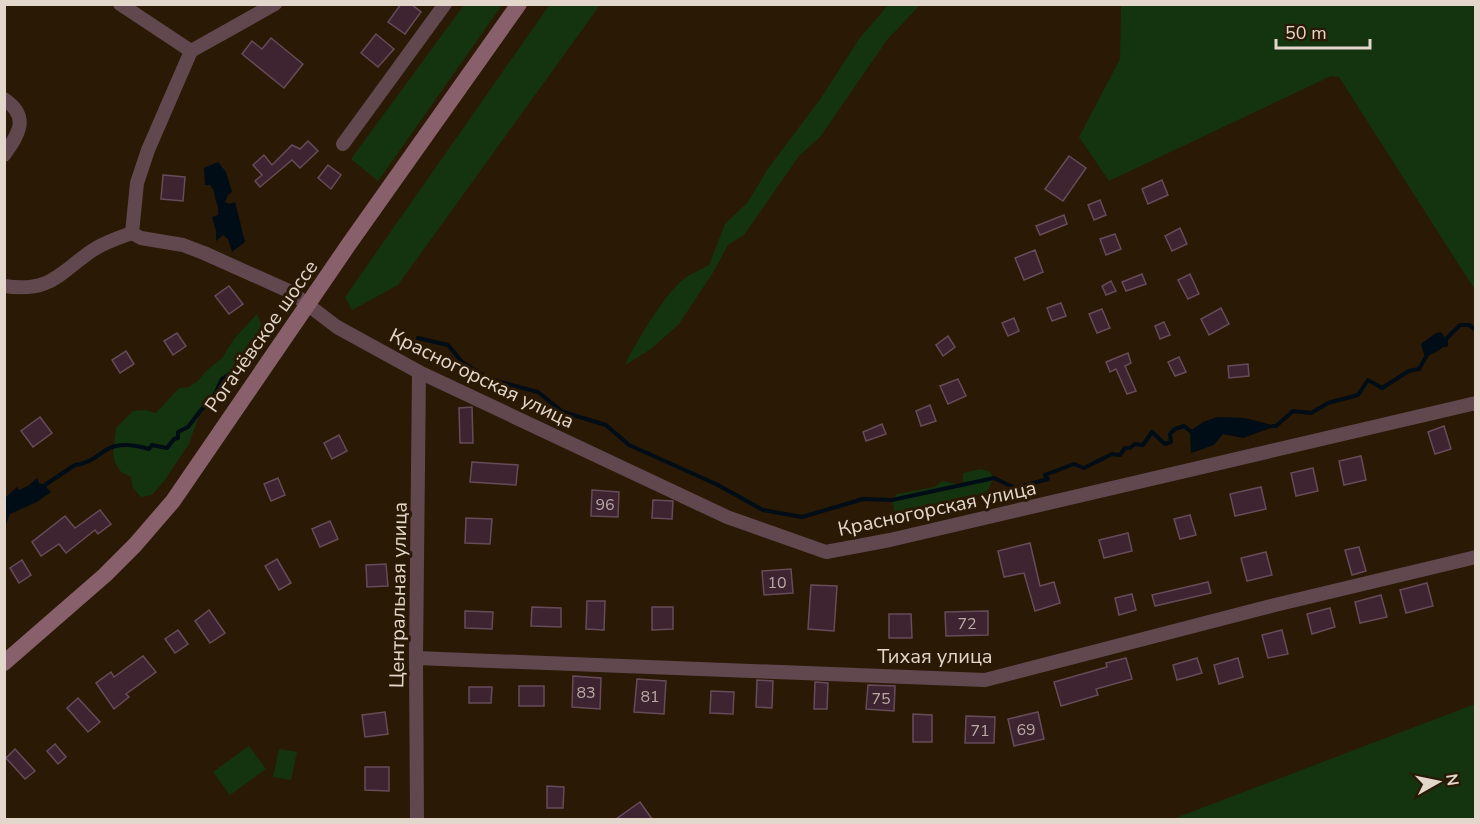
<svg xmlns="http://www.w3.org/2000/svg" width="1480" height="824" viewBox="0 0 1480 824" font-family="'Nunito Sans',sans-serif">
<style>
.green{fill:#143410}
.water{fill:#000d16}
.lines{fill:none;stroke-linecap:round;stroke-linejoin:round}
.stream{stroke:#000d16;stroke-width:4}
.building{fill:#3d2430;stroke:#674b59;stroke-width:1.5}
.minor{stroke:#61484f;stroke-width:14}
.secondary{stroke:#88606c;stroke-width:16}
.labels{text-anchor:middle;stroke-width:6;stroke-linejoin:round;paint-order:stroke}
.number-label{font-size:16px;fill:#baaaa4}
.street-label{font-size:20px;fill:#e3d7cb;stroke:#2a1905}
</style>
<rect width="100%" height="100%" fill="#2a1905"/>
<g class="green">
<polygon points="550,4 600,5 398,285 352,310 345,297"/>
<path d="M889,4L920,5L887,40L820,137L799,156L744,235L728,245L714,271L679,324L651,349L625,365C636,342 667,289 688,276C695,272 702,269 709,265L725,224L748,202L767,170L821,98L859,39Z"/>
<polygon points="464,5 502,5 378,181 351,159"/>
<polygon points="1121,5 1475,5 1475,290 1339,77 1331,76 1109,181 1079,137 1120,59"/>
<polygon points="257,314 261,324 259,334 250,341 222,385 206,401 200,413 189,444 164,481 152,495 141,497 133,488 131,477 121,472 115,463 113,452 116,428 133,411 145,410 156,413 179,388 189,387 198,381 205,372 222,358 234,339"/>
<polygon points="981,469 990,472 994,478 988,490 980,495 961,497 946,504 936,503 928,510 899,517 895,513 892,500 897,494 934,487 942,481 963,485 963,473"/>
<polygon points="1475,704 1475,819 1173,819"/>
<polygon points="249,746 266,769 230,795 213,772"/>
<polygon points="279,749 297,752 291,780 273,777"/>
</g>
<g class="water">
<path d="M218,162L226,172L232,192L228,195L225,202L229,204L235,202L245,242L232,252L228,239L223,235L216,241V231L212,217L218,215C220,207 214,199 214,191L210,185H205L204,168Z"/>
<path d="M1441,332L1446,339C1446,350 1434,352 1425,358L1421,344L1436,333Z"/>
<polygon points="1217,417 1245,418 1276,426 1243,438 1223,434 1214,445 1191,453 1190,431 1203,422"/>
<path d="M37,478L39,483L44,485L51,492L37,502L10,514L5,527V498L17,487L19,490C27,487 31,484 37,478Z"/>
</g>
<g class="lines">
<g class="stream">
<polyline points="418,338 448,345 462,362 489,379 538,392 563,412 606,425 629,445 716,484 763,510 802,517 863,499 892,500 994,478 1015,488 1048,479 1045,475 1074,464 1084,468 1112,454 1120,455 1125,448 1130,448 1135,444 1143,445 1152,432 1165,444 1171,442 1170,434 1175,429 1184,426 1190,431 1194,431"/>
<polyline points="1442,345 1446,345 1446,339 1460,325 1469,325 1476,330"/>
<polyline points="1273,426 1276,426 1293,411 1311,413 1328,403 1358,395 1368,380 1382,388 1409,371 1419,369 1427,355"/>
<path d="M42,487L75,465C88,464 97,456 106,450C118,442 137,445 149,449L152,445L167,448L174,439L178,438V432L188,427L201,410L212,400L222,379L253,360L263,344L264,329"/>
</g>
</g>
<g class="building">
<polygon points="401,4 411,4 421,12 405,34 388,22"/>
<polygon points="376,34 394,49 378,67 361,53"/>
<polygon points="271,38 303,64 284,88 242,54 252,41 262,49"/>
<polygon points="308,141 318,151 300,168 292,160 260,187 255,181 262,175 253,165 264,155 272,165 292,145 300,149"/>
<polygon points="1069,156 1086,168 1063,201 1045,189"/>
<polygon points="328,165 341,175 331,189 318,178"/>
<polygon points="163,175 185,177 183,201 161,199"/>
<polygon points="1162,180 1168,195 1148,204 1142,189"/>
<polygon points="1100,200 1106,215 1094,220 1088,205"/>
<polygon points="1064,215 1067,224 1040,235 1036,226"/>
<polygon points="1180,228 1187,244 1172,251 1165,236"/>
<polygon points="1115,234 1121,249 1106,255 1100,239"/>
<polygon points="1035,250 1043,272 1024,280 1015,258"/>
<polygon points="1142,274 1146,284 1126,291 1122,282"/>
<polygon points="1190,274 1199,294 1188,299 1178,280"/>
<polygon points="1111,281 1116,291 1106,295 1102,286"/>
<polygon points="229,286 243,304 229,314 215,296"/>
<polygon points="1061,303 1066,316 1052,321 1047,308"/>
<polygon points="1221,308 1229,324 1209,335 1201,319"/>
<polygon points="1102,309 1110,328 1097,333 1089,314"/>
<polygon points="1014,318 1019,331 1008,336 1002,323"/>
<polygon points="1164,322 1170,335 1160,339 1155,326"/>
<polygon points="177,333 186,346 173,355 164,341"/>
<polygon points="948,336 955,347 943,356 936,345"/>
<polygon points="126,351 134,364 120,373 112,360"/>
<polygon points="1128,353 1131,363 1125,366 1136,391 1127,394 1116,369 1110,372 1106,362"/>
<polygon points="1179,357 1186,372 1175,376 1168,362"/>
<polygon points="1248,364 1249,376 1229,378 1228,366"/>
<polygon points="958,379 966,396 948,404 940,386"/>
<polygon points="930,405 936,421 921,426 916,411"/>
<polygon points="472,407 473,443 460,443 459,408"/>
<polygon points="40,417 52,433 33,447 21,431"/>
<polygon points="882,424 886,434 866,441 863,432"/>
<polygon points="1444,426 1451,449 1435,454 1428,432"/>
<polygon points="339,435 347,451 332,459 324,443"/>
<polygon points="1361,456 1366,480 1344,485 1339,461"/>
<polygon points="472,462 518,465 516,485 470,482"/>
<polygon points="1313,468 1318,491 1296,496 1291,473"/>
<polygon points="278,478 285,495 271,501 264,484"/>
<polygon points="1261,487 1266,509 1235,516 1230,494"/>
<polygon points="592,490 619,492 618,517 591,516"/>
<polygon points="653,500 673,501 672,519 652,518"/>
<polygon points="100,510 111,524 98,534 95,530 66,553 59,544 41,556 32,542 65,516 75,528"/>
<polygon points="1190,515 1196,535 1180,539 1174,519"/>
<polygon points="466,518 492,519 490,544 465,543"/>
<polygon points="330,521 338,539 320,547 312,529"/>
<polygon points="1128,533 1132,551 1104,558 1099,540"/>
<polygon points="1030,543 1040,586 1054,582 1060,603 1035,611 1024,573 1004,577 998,551"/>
<polygon points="1359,547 1366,571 1352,575 1345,550"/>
<polygon points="1266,552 1272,575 1247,581 1241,558"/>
<polygon points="277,559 291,583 279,590 265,566"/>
<polygon points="22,560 31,575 19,583 10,568"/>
<polygon points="386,564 388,586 367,587 366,565"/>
<polygon points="791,569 793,593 764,595 762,571"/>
<polygon points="1208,582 1211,593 1155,606 1152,595"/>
<polygon points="1427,583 1433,606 1406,613 1400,590"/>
<polygon points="811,585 837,586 834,631 808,629"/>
<polygon points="1132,594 1136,610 1119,615 1115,598"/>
<polygon points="1381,595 1387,617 1360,623 1355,602"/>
<polygon points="587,601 605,601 604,630 586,629"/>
<polygon points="532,607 561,608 561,627 531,626"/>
<polygon points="652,607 673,607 673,629 652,630"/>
<polygon points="1330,608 1335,627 1312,634 1307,614"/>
<polygon points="209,610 225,633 210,643 195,621"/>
<polygon points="465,611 493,612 492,629 465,628"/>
<polygon points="988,611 988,635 946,636 945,612"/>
<polygon points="889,614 911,614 912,638 889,638"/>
<polygon points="178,630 188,644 175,653 165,639"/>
<polygon points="1282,630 1288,654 1268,658 1262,635"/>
<polygon points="143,656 156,672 126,694 129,697 114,709 96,683 111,672 114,677"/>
<polygon points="1126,658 1132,679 1096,689 1098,695 1061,706 1054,682 1107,667 1106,663"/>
<polygon points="1197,658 1202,673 1177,680 1173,665"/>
<polygon points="1238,658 1243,677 1219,684 1214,665"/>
<polygon points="573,676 601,678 600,709 572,707"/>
<polygon points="637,679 666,681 664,714 634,712"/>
<polygon points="757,680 773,681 772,708 756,707"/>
<polygon points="815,682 828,683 827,709 814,709"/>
<polygon points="868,685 895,686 894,711 866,709"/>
<rect x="519" y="686" width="25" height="20"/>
<polygon points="469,687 492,687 491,703 469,703"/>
<polygon points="711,691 734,692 733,714 710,713"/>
<polygon points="78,698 100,722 88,732 67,708"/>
<polygon points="385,712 388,734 365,737 362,715"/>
<polygon points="1038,712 1044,739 1014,746 1008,719"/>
<polygon points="913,714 932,715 932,742 913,742"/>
<polygon points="966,716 995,717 994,743 965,743"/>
<polygon points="55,744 66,757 58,764 47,751"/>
<polygon points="15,749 35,771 25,779 6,758"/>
<polygon points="365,767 389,767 389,791 365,790"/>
<polygon points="547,786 564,787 563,808 547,808"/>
<polygon points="640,802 652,819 616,819"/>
</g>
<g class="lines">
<g class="minor">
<polyline points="120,4 191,51"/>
<path d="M4,99C31,117 18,135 4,155"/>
<polyline points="343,144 445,4"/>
<polyline points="132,233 137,183 148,150 191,51 275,4"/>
<path d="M4,286C51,293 59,273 93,250C105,242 118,238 132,233L141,238L183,245L204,253L291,292L337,327L419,372L727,517L826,552L890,540L1476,403"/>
<polyline points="416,658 985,680 1275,605 1476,557"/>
<polyline points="417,820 416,658 419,372"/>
</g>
<polyline class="secondary" points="4,663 105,575 135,545 173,501 349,244 519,4"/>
</g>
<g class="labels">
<g class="number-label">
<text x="605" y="510">96</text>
<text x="777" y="588">10</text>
<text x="967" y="629">72</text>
<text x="586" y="698">83</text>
<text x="650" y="702">81</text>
<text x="881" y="704">75</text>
<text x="1026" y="735">69</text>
<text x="980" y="736">71</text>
</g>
<g class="street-label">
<text transform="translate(261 336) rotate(-55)" y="7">Рогачёвское шоссе</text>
<text transform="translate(482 378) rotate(26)" y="7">Красногорская улица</text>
<text transform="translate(937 508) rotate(-12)" y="7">Красногорская улица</text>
<text transform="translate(398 595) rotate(-89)" y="7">Центральная улица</text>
<text x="935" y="663">Тихая улица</text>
</g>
</g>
<rect width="1480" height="824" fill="none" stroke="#e3d7cb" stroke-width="12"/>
<g transform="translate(1438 782) rotate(81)" stroke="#2a1905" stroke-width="4.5" paint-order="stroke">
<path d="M0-4.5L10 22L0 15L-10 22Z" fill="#e3d7cb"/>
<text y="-9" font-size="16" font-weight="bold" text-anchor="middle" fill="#e3d7cb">N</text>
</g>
<path d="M1276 39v9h94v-9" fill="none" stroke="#e3d7cb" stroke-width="3"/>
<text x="1285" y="39" font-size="18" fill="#e3d7cb" stroke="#2a1905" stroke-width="4.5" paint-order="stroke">50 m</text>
</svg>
